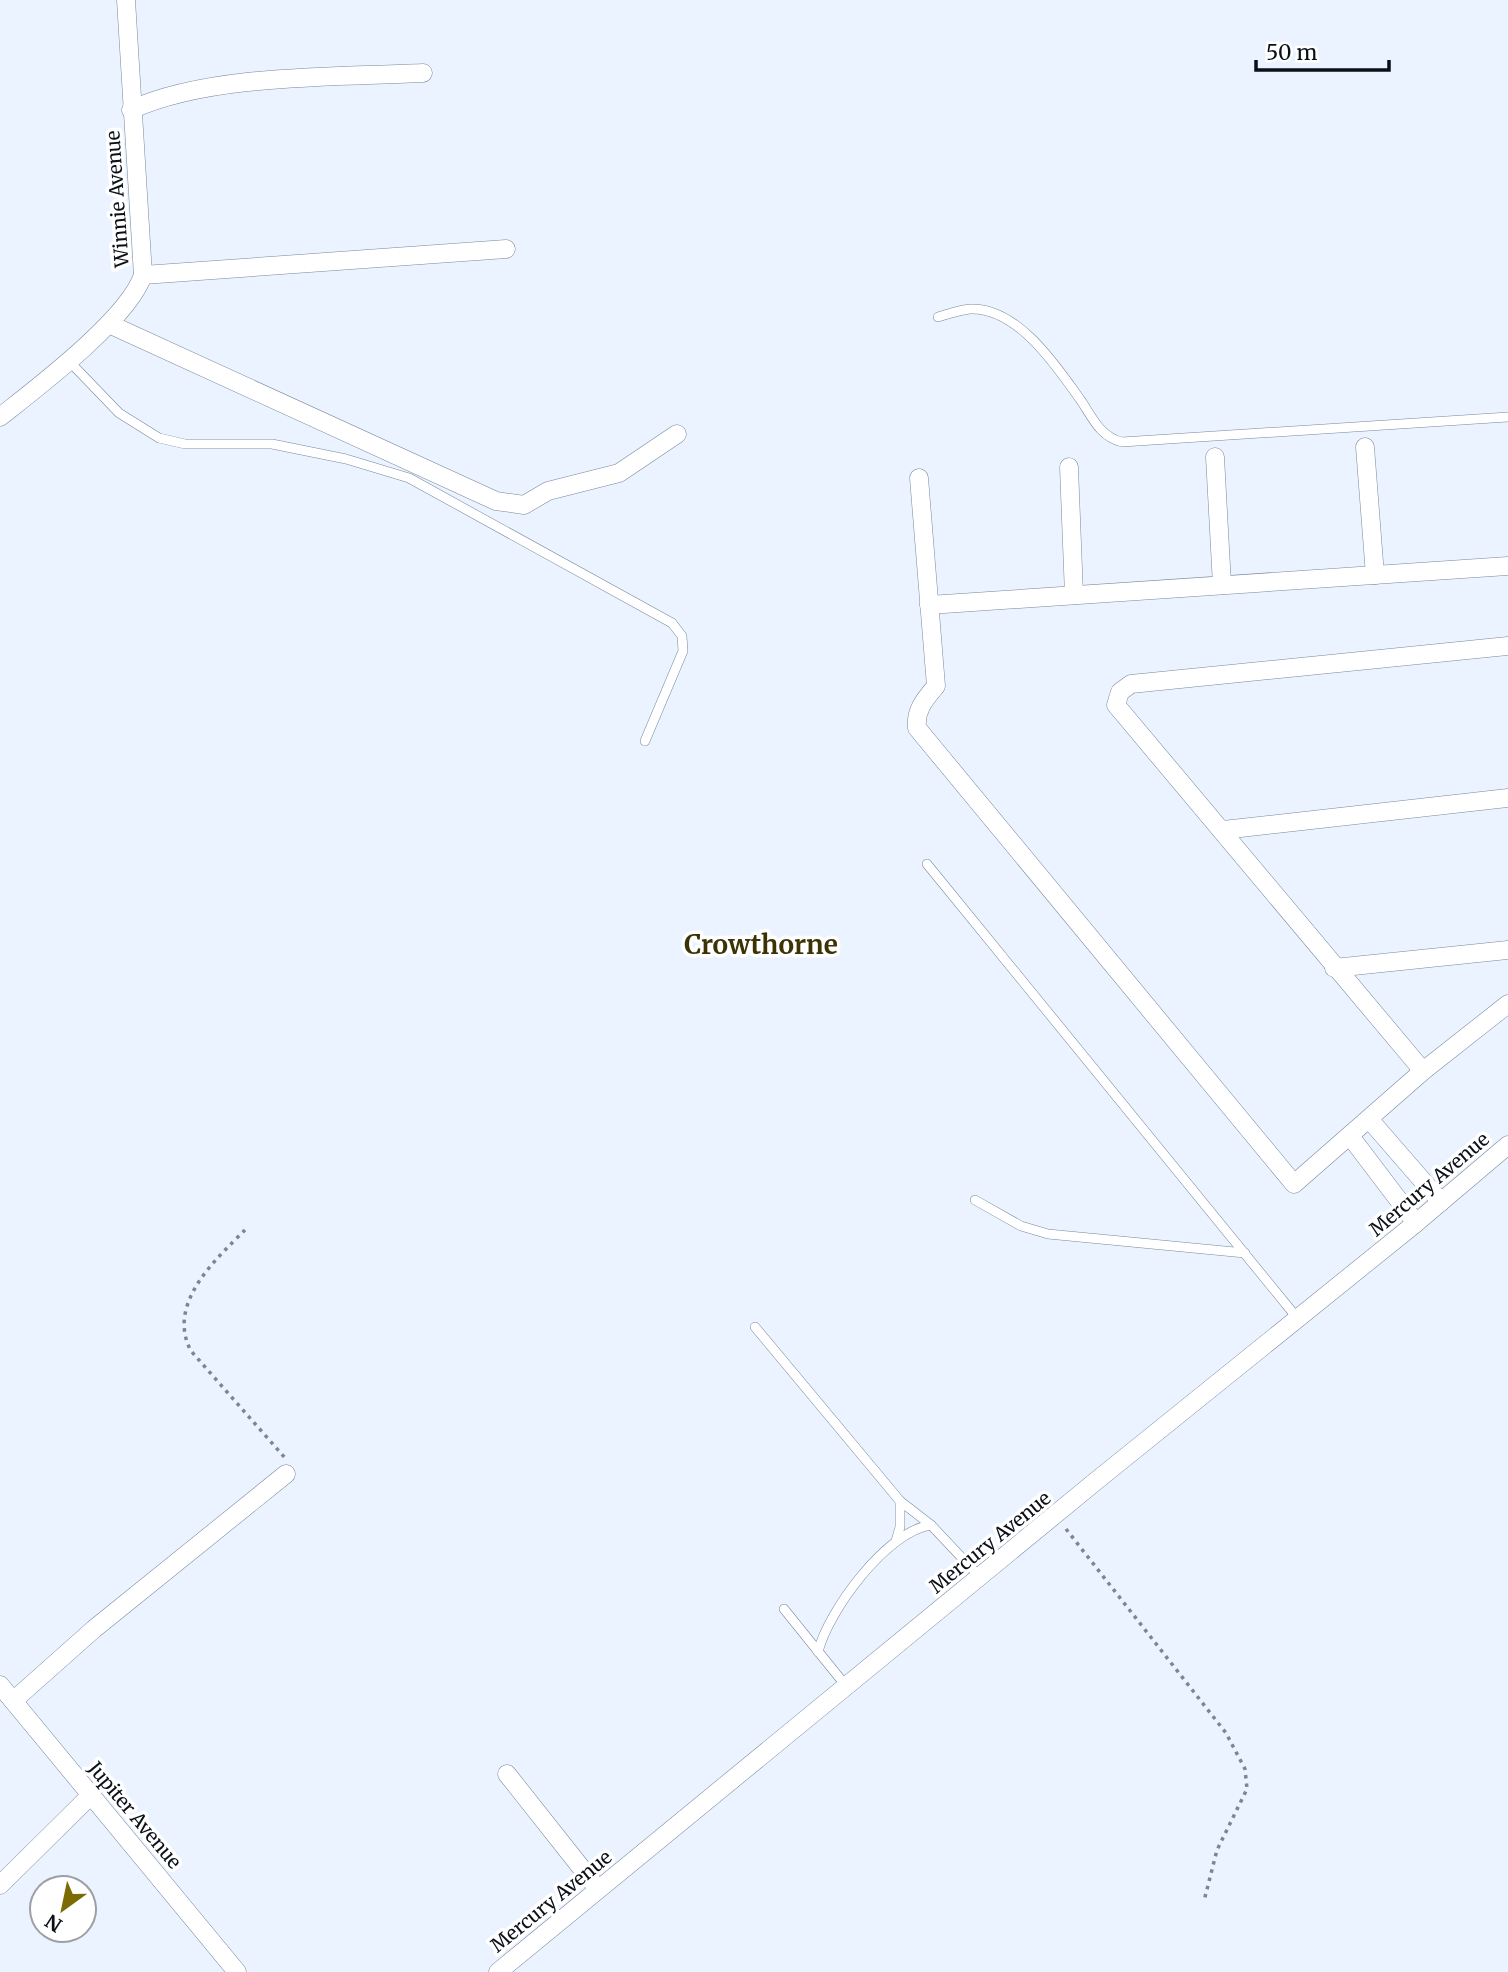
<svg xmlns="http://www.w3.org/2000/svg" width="1508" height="1972" viewBox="0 0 1508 1972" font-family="Merriweather,serif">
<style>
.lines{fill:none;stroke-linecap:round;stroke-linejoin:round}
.lane-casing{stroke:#7a889a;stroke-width:10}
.street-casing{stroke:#7a889a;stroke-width:19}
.path{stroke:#7e858e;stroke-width:3.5;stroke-dasharray:3.5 5;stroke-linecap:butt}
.lane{stroke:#fff;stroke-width:9}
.street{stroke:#fff;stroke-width:18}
.labels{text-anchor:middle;stroke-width:7;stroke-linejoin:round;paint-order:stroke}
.street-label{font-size:19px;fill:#0b1017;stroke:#fff}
.district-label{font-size:26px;font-weight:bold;fill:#3b3206;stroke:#fff}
</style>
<rect width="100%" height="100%" fill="#eaf3ff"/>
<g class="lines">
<g class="lane-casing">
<g id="lane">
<path d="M938,317C948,314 959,310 970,309C1018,307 1057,367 1082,402C1093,419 1101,437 1122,442L1508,417"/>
<polyline points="67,359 119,413 159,438 185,444 272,444 346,459 409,478 672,623 682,636 683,651 645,741"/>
<polyline points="927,864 1298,1319"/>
<polyline points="975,1200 1021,1226 1048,1234 1245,1253"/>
<polyline points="1403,1206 1426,1186"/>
<polyline points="755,1327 900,1501 931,1525 980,1577"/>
<polyline points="896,1541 900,1527 900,1501"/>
<polyline points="784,1609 846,1686"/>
<path d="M818,1652C828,1611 887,1531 931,1525"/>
</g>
</g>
<g class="street-casing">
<g id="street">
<path d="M131,110C208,74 338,77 423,73"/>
<polyline points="143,275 506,249"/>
<polyline points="109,324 496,501 524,505 548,491 619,473 677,434"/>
<path d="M0,417C38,387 129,318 143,275L126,0"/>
<polyline points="1365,447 1375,575"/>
<polyline points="1215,457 1222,585"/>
<polyline points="1069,467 1074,595"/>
<path d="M919,478L936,686C925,699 915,710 917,728L1294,1184L1423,1071L1508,1004"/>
<polyline points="929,605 1508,566"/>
<polyline points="1223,830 1508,798"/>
<polyline points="1334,968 1508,950"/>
<polyline points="1423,1071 1116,705 1120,692 1131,684 1508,646"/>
<polyline points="1369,1119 1441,1202"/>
<polyline points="1350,1136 1416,1223"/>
<polyline points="0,1685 237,1972"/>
<polyline points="13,1701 94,1629 286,1474"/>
<polyline points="507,1774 598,1889"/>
<polyline points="0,1885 91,1795"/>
<polyline points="498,1972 1096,1481 1416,1223 1508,1145"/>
</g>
</g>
<g class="path">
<path d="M245,1230C215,1260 166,1304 191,1351L286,1459"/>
<polyline points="1066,1529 1226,1733 1245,1769 1247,1789 1217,1850 1204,1901"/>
</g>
<use href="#lane" class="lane"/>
<use href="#street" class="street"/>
</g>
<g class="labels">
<g class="street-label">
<text transform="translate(117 199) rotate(-94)" y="7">Winnie Avenue</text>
<text transform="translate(1429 1184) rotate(-40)" y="7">Mercury Avenue</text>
<text transform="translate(990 1542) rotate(-39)" y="7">Mercury Avenue</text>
<text transform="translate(135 1815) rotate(50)" y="7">Jupiter Avenue</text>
<text transform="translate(551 1901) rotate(-39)" y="7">Mercury Avenue</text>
</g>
<g class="district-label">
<text x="761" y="954">Crowthorne</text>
</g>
</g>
<g transform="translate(63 1909) rotate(213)"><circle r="33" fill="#ffffff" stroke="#9d9fa2" stroke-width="2"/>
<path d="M0-5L12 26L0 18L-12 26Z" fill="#7c6a02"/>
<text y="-10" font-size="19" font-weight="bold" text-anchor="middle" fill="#0b1017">N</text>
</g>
<path d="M1256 60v10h133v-10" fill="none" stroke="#0b1017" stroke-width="3.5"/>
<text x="1266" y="60" font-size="21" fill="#0b1017" stroke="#ffffff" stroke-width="5" paint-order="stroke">50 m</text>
</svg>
